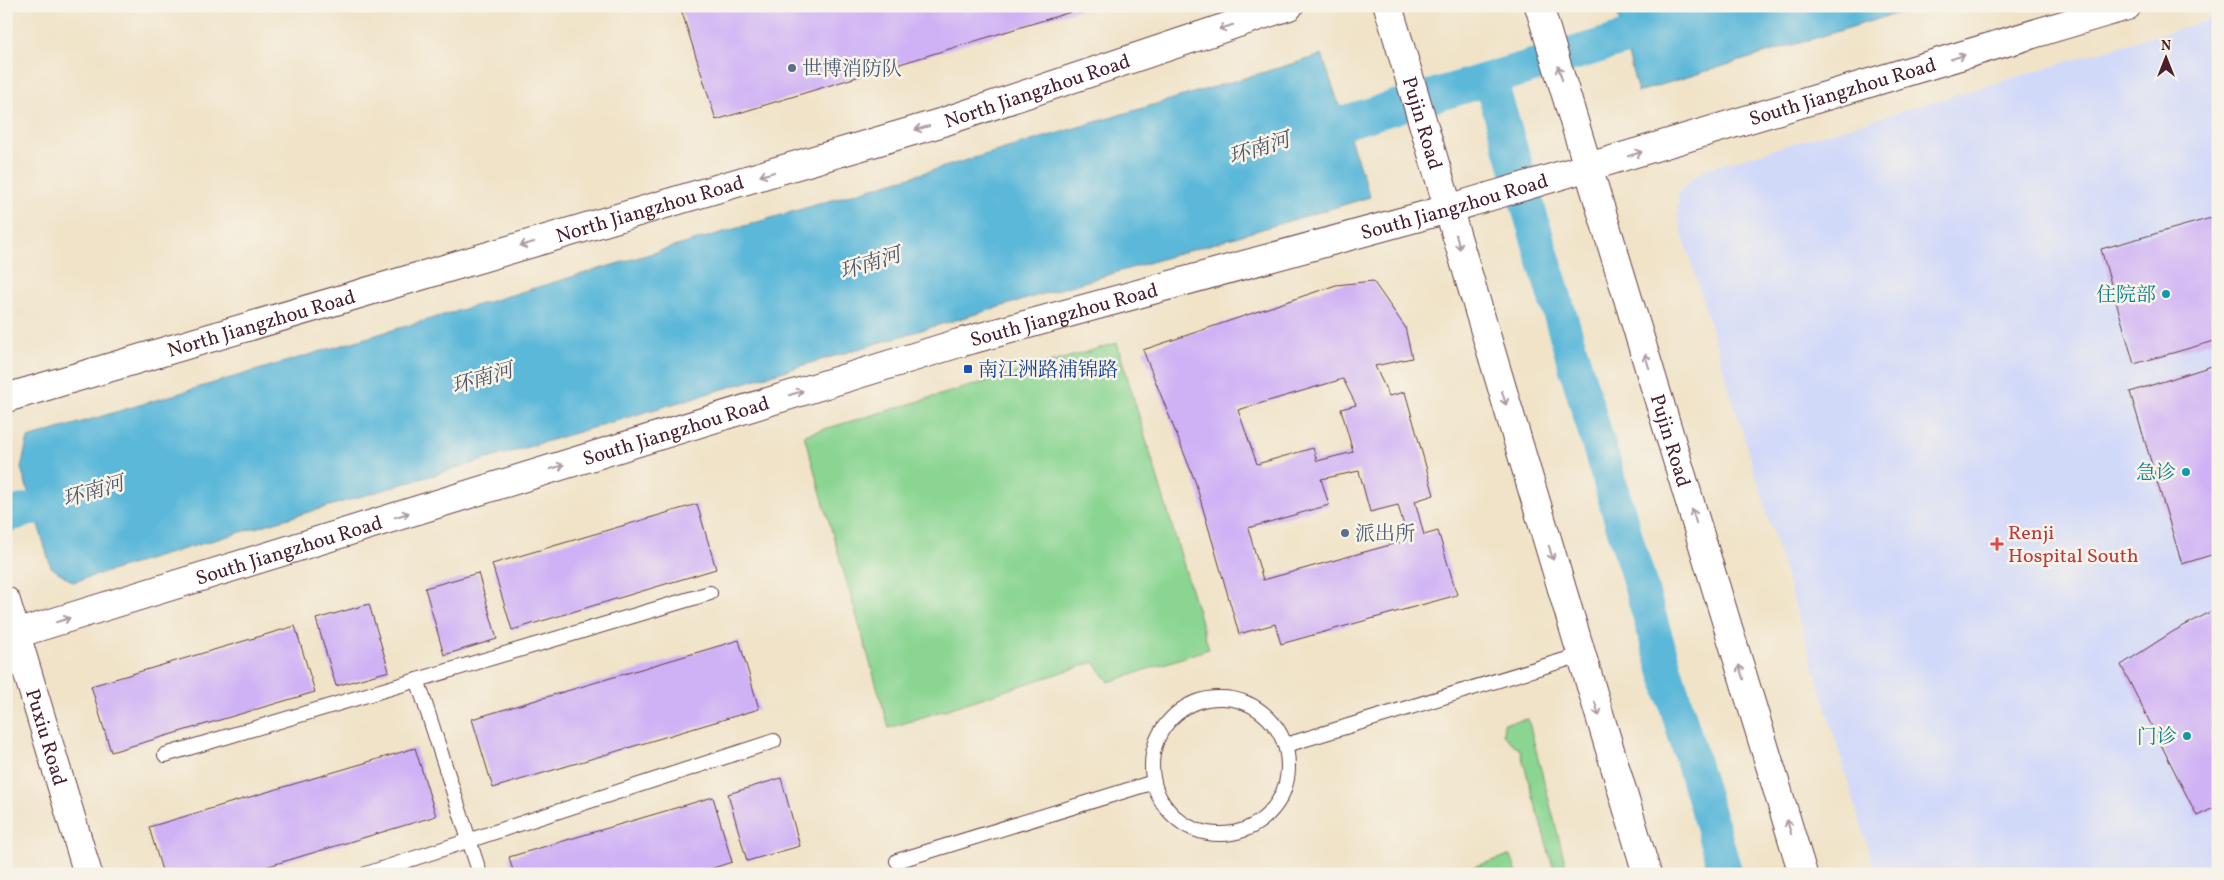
<svg xmlns="http://www.w3.org/2000/svg" width="2224" height="880" viewBox="0 0 2224 880" font-family="Vollkorn,'Noto Serif SC',serif">
<style>
.built{fill:#d1d9f9}
.green{fill:#8ad592;stroke:#6a7a5e}
.water{fill:#5cb8d9;stroke:#536c82}
.lines{fill:none;stroke-linecap:round;stroke-linejoin:round}
.canal{stroke:#5cb8d9;stroke-width:34}
.building{fill:#cfb1f5;fill-rule:evenodd}
.service-casing{stroke:#633c43;stroke-width:16}
.minor-casing{stroke:#633c43;stroke-width:30}
.secondary-casing{stroke:#633c43;stroke-width:30}
.service{stroke:#fff;stroke-width:14}
.minor{stroke:#fff;stroke-width:28}
.secondary{stroke:#fff;stroke-width:28}
.oneway{stroke:#ae9aa0}
.service-dot{fill:#5c6f8a;stroke:#f7f3e8;stroke-width:2}
.culture-dot{fill:#0f9aa8;stroke:#f7f3e8;stroke-width:2}
.transit-dot{fill:#1a4fb4;stroke:#f7f3e8;stroke-width:2}
.health-dot{fill:#e0444e;stroke:#f7f3e8;stroke-width:2}
.labels{text-anchor:middle;stroke-width:5;stroke-linejoin:round;paint-order:stroke}
.service-label{font-size:20px;fill:#4e5e75;stroke:#f7f3e8;text-anchor:start}
.street-label{font-size:20px;fill:#4a1f2b;stroke:#f7f3e8}
.culture-label{font-size:20px;fill:#0d838f;stroke:#f7f3e8;text-anchor:end}
.transit-label{font-size:20px;fill:#164399;stroke:#f7f3e8;text-anchor:start}
.health-label{font-size:20px;fill:#be3a42;stroke:#f7f3e8;text-anchor:start}
.water-label{font-size:21px;font-style:italic;fill:#505568;stroke:#f7f3e8}
</style>
<rect width="100%" height="100%" fill="#f7f3e8"/>
<filter id="ink" filterUnits="userSpaceOnUse"><feTurbulence type="fractalNoise" baseFrequency=".02" numOctaves="2"/><feDisplacementMap in="SourceGraphic" scale="10" xChannelSelector="R" yChannelSelector="G"/><feConvolveMatrix kernelMatrix="1 2 1 2 8 2 1 2 1" color-interpolation-filters="sRGB"/></filter>
<filter id="wash" filterUnits="userSpaceOnUse"><feTurbulence type="fractalNoise" baseFrequency=".0096" numOctaves="4" result="noise"/><feDisplacementMap in="SourceGraphic" scale="20" xChannelSelector="R" yChannelSelector="G"/><feGaussianBlur stdDeviation="1.12" result="paint"/><feColorMatrix in="noise" values="0 0 0 0 0 0 0 0 0 0 0 0 0 0 0 0 0 1.4 0 .05"/><feComposite in="paint" operator="in"/></filter>
<g filter="url(#wash)">
<rect width="100%" height="100%" fill="#f0e3c8"/>
<polygon class="built" points="2218,17 2218,874 1876,874 1677,215 1679,193 1690,180 1704,170"/>
<g class="green">
<polygon points="1117,343 1209,649 1109,682 1094,662 889,728 804,435"/>
<polygon points="1528,719 1568,874 1555,874 1520,750 1503,735 1504,723"/>
<polygon points="1511,855 1517,874 1450,874"/>
</g>
<g class="water">
<polygon points="1615,6 1921,6 1638,92"/>
<polygon points="1322,55 1370,197 73,582 51,567 21,468 28,438"/>
</g>
<g class="lines">
<g class="canal">
<polyline points="1490,79 1726,874"/>
<polyline points="1302,135 1733,6"/>
<polyline points="6,516 78,495"/>
</g>
</g>
<g id="blocks">
<g class="building">
<polygon points="680,6 1087,6 1087,7 716,120"/>
<polygon points="2218,216 2218,340 2134,364 2101,249"/>
<path d="M1373,281L1405,327L1412,358L1375,366L1389,396L1405,392L1434,495L1415,501L1424,535L1438,531L1457,595L1281,644L1275,624L1239,634L1195,481L1143,350L1336,285ZM1343,379L1356,405L1341,409L1353,452L1317,461L1313,448L1257,464L1238,410ZM1359,471L1370,512L1398,505L1408,540L1263,580L1248,528L1329,505L1321,479Z"/>
<polygon points="2218,364 2218,553 2182,564 2130,392"/>
<polygon points="697,504 716,569 512,630 492,564"/>
<polygon points="478,573 497,639 444,655 425,588"/>
<polygon points="369,604 389,671 336,686 316,619"/>
<polygon points="2218,608 2218,806 2197,816 2121,665 2174,631"/>
<polygon points="295,626 315,692 111,752 91,686"/>
<polygon points="739,640 759,709 493,788 472,719"/>
<polygon points="415,748 436,816 242,874 163,874 149,827"/>
<polygon points="781,778 800,846 747,861 728,794"/>
<polygon points="713,797 732,862 694,874 514,874 509,857"/>
</g>
</g>
</g>
<g filter="url(#ink)">
<use href="#blocks" fill-opacity="0" stroke="#633c43" stroke-width="1"/>
<g class="lines">
<g class="service-casing">
<g id="service">
<polyline points="418,682 480,874"/>
<circle cx="1220" cy="766" r="68"/>
<polyline points="1286,745 1581,655"/>
<polyline points="165,755 710,593"/>
<polyline points="897,861 1154,782"/>
<polyline points="366,874 774,741"/>
</g>
</g>
<g class="minor-casing">
<g id="minor">
<path id="s1" d="M6,398L940,123L1289,6"/>
<path id="s2" d="M6,601L88,874"/>
<path id="s3" d="M6,637L959,343L1448,209L2127,6"/>
</g>
</g>
<g class="secondary-casing">
<g id="secondary">
<path id="s4" d="M1388,6L1647,874"/>
<path id="s5" d="M1539,6L1803,874"/>
</g>
</g>
<use href="#service" class="service"/>
<use href="#minor" class="minor"/>
<use href="#secondary" class="secondary"/>
</g>
<defs><path id="oneway-shaft" d="M-6 0H5M1.5-3L5.5 0L1.5 3" fill="none" stroke-width="1.6" stroke-linecap="round" stroke-linejoin="round" transform="scale(1.25)"/></defs>
<g class="oneway">
<use href="#oneway-shaft" transform="translate(1226 27) rotate(162)"/>
<use href="#oneway-shaft" transform="translate(1958 57) rotate(-17)"/>
<use href="#oneway-shaft" transform="translate(1560 73) rotate(-107)"/>
<use href="#oneway-shaft" transform="translate(922 128) rotate(164)"/>
<use href="#oneway-shaft" transform="translate(1635 154) rotate(-17)"/>
<use href="#oneway-shaft" transform="translate(767 174) rotate(164)"/>
<use href="#oneway-shaft" transform="translate(1458 242) rotate(73)"/>
<use href="#oneway-shaft" transform="translate(527 244) rotate(164)"/>
<use href="#oneway-shaft" transform="translate(1647 361) rotate(-107)"/>
<use href="#oneway-shaft" transform="translate(796 393) rotate(-17)"/>
<use href="#oneway-shaft" transform="translate(1504 398) rotate(73)"/>
<use href="#oneway-shaft" transform="translate(557 467) rotate(-17)"/>
<use href="#oneway-shaft" transform="translate(402 515) rotate(-17)"/>
<use href="#oneway-shaft" transform="translate(1694 516) rotate(-107)"/>
<use href="#oneway-shaft" transform="translate(1551 553) rotate(73)"/>
<use href="#oneway-shaft" transform="translate(63 620) rotate(-17)"/>
<use href="#oneway-shaft" transform="translate(1741 672) rotate(-107)"/>
<use href="#oneway-shaft" transform="translate(1597 709) rotate(73)"/>
<use href="#oneway-shaft" transform="translate(1789 827) rotate(-107)"/>
</g>
</g>
<g class="service-dot">
<circle cx="792" cy="68" r="5"/>
<circle cx="1345" cy="533" r="5"/>
</g>
<g class="culture-dot">
<circle cx="2166" cy="294" r="5"/>
<circle cx="2186" cy="472" r="5"/>
<circle cx="2187" cy="736" r="5"/>
</g>
<rect class="transit-dot" x="963" y="364" width="10" height="10" rx="2.5"/>
<path class="health-dot" d="M1994.5 536.5h5v5h5v5h-5v5h-5v-5h-5v-5h5z"/>
<g class="labels">
<g class="service-label">
<text x="802" y="75">世博消防队</text>
<text x="1355" y="540">派出所</text>
</g>
<g class="street-label">
<text dy="7" stroke="none"><textPath href="#s1" startOffset="1076">North Jiangzhou Road</textPath></text>
<text dy="7" stroke="none"><textPath href="#s3" startOffset="1916">South Jiangzhou Road</textPath></text>
<text dy="7" stroke="none"><textPath href="#s4" startOffset="122">Pujin Road</textPath></text>
<text dy="7" stroke="none"><textPath href="#s3" startOffset="1511">South Jiangzhou Road</textPath></text>
<text dy="7" stroke="none"><textPath href="#s1" startOffset="671">North Jiangzhou Road</textPath></text>
<text dy="7" stroke="none"><textPath href="#s3" startOffset="1106">South Jiangzhou Road</textPath></text>
<text dy="7" stroke="none"><textPath href="#s1" startOffset="266">North Jiangzhou Road</textPath></text>
<text dy="7" stroke="none"><textPath href="#s3" startOffset="701">South Jiangzhou Road</textPath></text>
<text dy="7" stroke="none"><textPath href="#s5" startOffset="454">Pujin Road</textPath></text>
<text dy="7" stroke="none"><textPath href="#s3" startOffset="296">South Jiangzhou Road</textPath></text>
<text dy="7" stroke="none"><textPath href="#s2" startOffset="142">Puxiu Road</textPath></text>
</g>
<g class="culture-label">
<text x="2156" y="301">住院部</text>
<text x="2176" y="479">急诊</text>
<text x="2177" y="743">门诊</text>
</g>
<g class="transit-label">
<text x="978" y="376">南江洲路浦锦路</text>
</g>
<g class="health-label">
<text x="2008" y="539">Renji<tspan x="2008" dy="23">Hospital South</tspan></text>
</g>
<g class="water-label">
<text transform="translate(1259 148) rotate(-17)" y="7">环南河</text>
<text transform="translate(870 263) rotate(-17)" y="7">环南河</text>
<text transform="translate(482 378) rotate(-16)" y="7">环南河</text>
<text transform="translate(93 491) rotate(-16)" y="7">环南河</text>
</g>
</g>
<rect width="2224" height="880" fill="none" stroke="#f7f3e8" stroke-width="25"/>
<g transform="translate(2166 58)" stroke="#f7f3e8" stroke-width="4" paint-order="stroke">
<path d="M0-4L9 19L0 12L-9 19Z" fill="#4a1f2b"/>
<text y="-8" font-size="14" font-weight="bold" text-anchor="middle" fill="#4a1f2b">N</text>
</g>
</svg>
